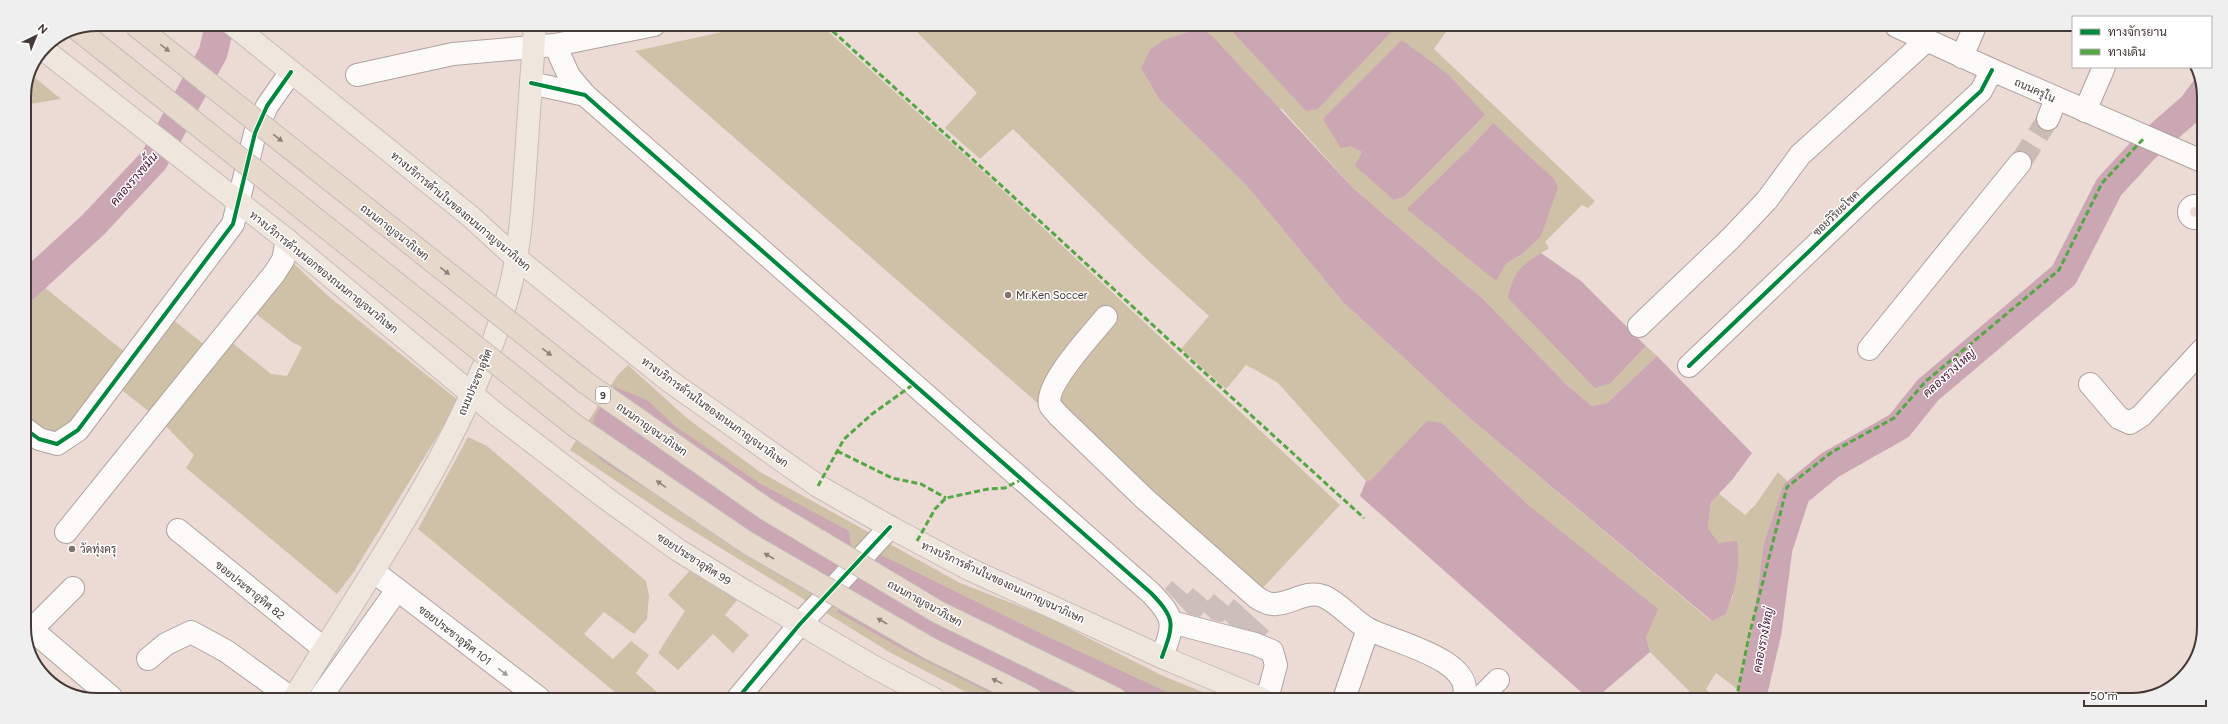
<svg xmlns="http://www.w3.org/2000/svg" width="2228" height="724" viewBox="0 0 2228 724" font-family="Figtree,Sarabun,sans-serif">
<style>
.green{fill:#cfc1a7;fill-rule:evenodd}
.water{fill:#cba6b3}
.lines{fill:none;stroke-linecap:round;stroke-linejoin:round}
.river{stroke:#cba6b3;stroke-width:29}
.building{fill:#ccbebb}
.minor-tunnel{stroke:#cbbbb5;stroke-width:22;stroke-dasharray:22 11;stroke-linecap:butt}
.minor-casing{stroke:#afa29e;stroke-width:24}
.major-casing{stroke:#c4bcb9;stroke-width:24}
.minor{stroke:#fcfaf9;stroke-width:22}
.major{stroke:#efe6de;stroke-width:22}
.highway-bridge-casing{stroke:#c4bcb9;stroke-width:24;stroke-linecap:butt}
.highway-bridge{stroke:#e6d9cc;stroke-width:22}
.quiet{stroke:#55a644;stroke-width:3;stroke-dasharray:6 3;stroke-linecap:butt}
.cycleway-casing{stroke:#fff;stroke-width:6}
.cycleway{stroke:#00873e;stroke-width:4}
.oneway{fill:#8d8179}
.oneway2{fill:#a09a97}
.poi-dot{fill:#7f726d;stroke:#fff;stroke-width:1.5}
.labels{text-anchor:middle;stroke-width:3;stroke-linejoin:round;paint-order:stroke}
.shield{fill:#fff;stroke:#7d7472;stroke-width:1}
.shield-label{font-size:10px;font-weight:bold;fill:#453935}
.street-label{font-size:11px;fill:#453935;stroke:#fff}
.poi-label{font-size:11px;fill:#453935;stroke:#fff;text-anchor:start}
.water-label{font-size:12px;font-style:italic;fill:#491232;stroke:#fff}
.rim{fill:none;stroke:#453935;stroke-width:2}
</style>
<rect width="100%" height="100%" fill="#ecdbd5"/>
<g class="green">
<polygon points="754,25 821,25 980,169 1340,505 1259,592 1063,408 1061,401 1050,414 635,51"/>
<path d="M910,25H1226L1306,110L1318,109L1392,30L1388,26H1450L1434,49L1595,201L1588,208L1582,205L1545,242L1549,248L1529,261L1611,383L1646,346L1657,356L1607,403L1592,406L1569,387L1483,299L1354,189L1282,109L1160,100L1246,185L1343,302L1467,416L1711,621L1726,614L1733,596L1719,543L1708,528L1711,502L1718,493L1745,515L1756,504L1778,472L1794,488C1772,555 1762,624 1741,692L1716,673L1706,689L1715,699H1697L1650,652L1646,637L1527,504L1442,423L1371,480L1366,481L1277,382L1246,365L1226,389L1181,349L1209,316L1143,256L1013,129L980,159L945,128L977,93ZM1485,115L1404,197L1394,200L1362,152L1350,146ZM1493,123L1522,254L1506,264L1495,281L1467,151Z"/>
<polygon points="29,73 61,99 24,105"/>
<polygon points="291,261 327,295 459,401 353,573 337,594 186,468 194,455 161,421 230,341 271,374 287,376 302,347 292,342 251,310"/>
<polygon points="44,287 126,353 61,436 24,422 24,306"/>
<polygon points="172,319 206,346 152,414 118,387"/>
<polygon points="628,365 688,419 760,472 960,583 1045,616 1163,676 1220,699 979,699 891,653 664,513 570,450 617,376"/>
<polygon points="468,437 487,446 646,581 649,596 647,619 634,634 604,612 584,634 613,659 631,641 649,655 636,673 660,695 658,698 622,698 418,529"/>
<polygon points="691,569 740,596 725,615 749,635 733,653 713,634 678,670 658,653 685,611 668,595"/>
</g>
<g class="water">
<polygon points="1226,25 1388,26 1393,30 1318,109 1306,111"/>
<path d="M1201,28L1213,37L1354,189L1483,299L1569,387L1592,406L1607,403L1657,356L1752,453L1732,480L1711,502L1708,528L1719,543L1737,541C1741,566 1735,591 1726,614L1712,621L1467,416L1343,302L1246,185L1160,100L1141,68L1151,49L1164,40Z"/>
<polygon points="1402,40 1449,75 1485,115 1404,197 1394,200 1355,166 1362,152 1350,146 1341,148 1323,119"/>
<polygon points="1493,123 1554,179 1558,187 1541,236 1522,254 1506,264 1496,281 1407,209 1467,151"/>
<path d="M1541,253L1581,281L1646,346L1611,383L1595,388L1508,298C1513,274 1519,267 1541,253Z"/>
<polygon points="615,387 647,400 676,427 759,483 849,531 851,545 836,569 814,593 605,463 587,447 595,415"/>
<polygon points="1427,421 1442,423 1527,504 1658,609 1646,637 1650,652 1595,699 1589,699 1360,496 1366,481 1371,480"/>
<polygon points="879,554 1046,636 1182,699 1002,699 908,652 837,612 852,577"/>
</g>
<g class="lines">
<g class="river">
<polyline points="24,288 93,225 154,160 213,53 220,24"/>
<polyline points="1751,700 1767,632 1778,548 1796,493 1830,465 1899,426 1928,390 2064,275 2109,187 2145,148 2192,107 2204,91"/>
</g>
</g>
<polygon class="building" points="1172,581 1187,594 1193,588 1208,601 1214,594 1228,606 1234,599 1269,631 1265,635 1230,625 1225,620 1222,622 1212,620 1204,612 1200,617 1188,614 1165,589"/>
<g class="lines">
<polyline class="minor-tunnel" points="2020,163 2048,119"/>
<g class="minor-casing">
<g id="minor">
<polyline points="1896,26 1992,70 2204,162"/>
<polyline points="555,45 569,76 585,95"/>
<polyline points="1962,57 1975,26"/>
<polyline points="357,75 453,54 555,45 654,25"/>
<path d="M531,83L585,95L1151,593C1176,619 1174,624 1162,657"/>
<polyline points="2085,111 2104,67"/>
<polyline points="2048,119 2056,99"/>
<circle cx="2195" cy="212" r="6"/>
<path d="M1106,317C1093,333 1044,385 1050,405C1051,408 1056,412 1058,415L1145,499L1256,597C1262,601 1269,605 1276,604C1293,603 1306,590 1323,596C1338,602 1354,621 1368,629C1390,641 1479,660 1463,699"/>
<polyline points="1639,326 1730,239 1767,200 1800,155 1927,40"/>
<polyline points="1869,349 2020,163"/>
<polyline points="1689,366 1866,197 1981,91 1992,70"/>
<polyline points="2090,384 2119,418 2130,423 2141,416 2203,349"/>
<polyline points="24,428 39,439 57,444 78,430 233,224 255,133 267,106 291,72"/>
<polyline points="178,530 323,648"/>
<polyline points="66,532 274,274 283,260 287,240"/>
<polyline points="373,571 539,698"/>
<polyline points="1171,622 1255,644 1272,651 1276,665 1267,699"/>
<polyline points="24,623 111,697"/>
<polyline points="32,629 73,588"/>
<polyline points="148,659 166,644 191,632 226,651 291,698"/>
<polyline points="322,695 397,590"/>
<polyline points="738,698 800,624 890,527"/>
<polyline points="1480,698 1498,680"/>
<polyline points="1344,699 1368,629"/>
</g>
</g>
<g class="major-casing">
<g id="major">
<polyline points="232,24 470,216 516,258 668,380 818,486 890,527 969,569 1162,657 1262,699"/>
<polyline points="43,49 287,240 497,415 607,499 678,550 743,590 876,668 934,699"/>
<path d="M294,698C372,568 476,428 512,280C521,239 523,198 526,156C529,112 532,68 535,25"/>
</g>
</g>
<use href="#minor" class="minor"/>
<use href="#major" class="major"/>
<g class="highway-bridge-casing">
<g id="highway-bridge">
<polyline points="134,24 586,383 766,509 938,612 1116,699"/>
<polyline points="76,28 574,425 746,542 929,648 1032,699"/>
</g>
</g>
<use href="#highway-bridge" class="highway-bridge"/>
<g class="quiet">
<path d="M826,25C1006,189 1184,355 1364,518"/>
<polyline points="837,451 892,478 921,484 946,498"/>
<polyline points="818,486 844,439 872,414 914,384"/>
<polyline points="917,541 935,509 946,498 988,489 1005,488 1022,479"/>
<polyline points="1736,700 1749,636 1787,487 1832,452 1894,418 1925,382 2059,270 2102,183 2145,137"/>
</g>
<g class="cycleway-casing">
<g id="cycleway">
<path d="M531,83L585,95L1151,593C1176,619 1174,624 1162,657"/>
<polyline points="1689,366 1866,197 1981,91 1992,70"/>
<polyline points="24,428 39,439 57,444 78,430 233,224 255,133 267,106 291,72"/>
<polyline points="738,698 800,624 890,527"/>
</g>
</g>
<use href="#cycleway" class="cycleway"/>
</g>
<defs><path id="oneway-solid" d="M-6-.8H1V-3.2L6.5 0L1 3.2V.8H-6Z"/></defs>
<g class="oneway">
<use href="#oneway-solid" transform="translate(165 48) rotate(38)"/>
<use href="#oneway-solid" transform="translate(278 138) rotate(38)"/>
<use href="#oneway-solid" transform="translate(445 271) rotate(38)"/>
<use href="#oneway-solid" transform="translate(547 352) rotate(38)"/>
<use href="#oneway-solid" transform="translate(661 484) rotate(-146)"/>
<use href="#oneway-solid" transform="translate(769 556) rotate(-150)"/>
<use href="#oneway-solid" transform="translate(882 621) rotate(-150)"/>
<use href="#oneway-solid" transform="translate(997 681) rotate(-154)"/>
</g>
<use class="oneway2" href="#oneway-solid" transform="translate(503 672) rotate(38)"/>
<g class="poi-dot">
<circle cx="1008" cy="295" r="4"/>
<circle cx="72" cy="549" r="4"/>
</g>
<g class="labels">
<rect class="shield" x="596" y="387" width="14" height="16" rx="3"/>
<g class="shield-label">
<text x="603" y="399">9</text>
</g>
<g class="street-label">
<text transform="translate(2035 90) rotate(24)" y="4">ถนนครุใน</text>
<text transform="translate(461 211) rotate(40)" y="4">ทางบริการด้านในของถนนกาญจนาภิเษก</text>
<text transform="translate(1836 213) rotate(-44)" y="4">ซอยวิริยะโชค</text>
<text transform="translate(395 232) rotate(38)" y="4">ถนนกาญจนาภิเษก</text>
<text transform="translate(324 272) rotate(39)" y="4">ทางบริการด้านนอกของถนนกาญจนาภิเษก</text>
<text transform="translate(475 382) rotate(-67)" y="4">ถนนประชาอุทิศ</text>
<text transform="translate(715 412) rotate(36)" y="4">ทางบริการด้านในของถนนกาญจนาภิเษก</text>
<text transform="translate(652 429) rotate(35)" y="4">ถนนกาญจนาภิเษก</text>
<text transform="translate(694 559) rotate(33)" y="4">ซอยประชาอุทิศ 99</text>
<text transform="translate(1003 582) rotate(25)" y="4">ทางบริการด้านในของถนนกาญจนาภิเษก</text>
<text transform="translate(250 590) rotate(39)" y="4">ซอยประชาอุทิศ 82</text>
<text transform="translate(925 603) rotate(29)" y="4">ถนนกาญจนาภิเษก</text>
<text transform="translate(455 635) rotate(38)" y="4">ซอยประชาอุทิศ 101</text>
</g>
<g class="poi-label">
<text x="1016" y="299">Mr.Ken Soccer</text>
<text x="80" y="553">วัดทุ่งครุ</text>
</g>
<g class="water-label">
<text transform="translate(134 179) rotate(-49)" y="4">คลองรางขมิ้น</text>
<text transform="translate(1949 373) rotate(-42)" y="4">คลองรางใหญ่</text>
<text transform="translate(1763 640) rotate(-79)" y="4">คลองรางใหญ่</text>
</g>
</g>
<path d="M0 0H2228V724H0ZM97 31H2131A66 66 0 0 1 2197 97V627A66 66 0 0 1 2131 693H97A66 66 0 0 1 31 627V97A66 66 0 0 1 97 31Z" fill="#f0efef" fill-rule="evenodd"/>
<path class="rim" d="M97 31H2131A66 66 0 0 1 2197 97V627A66 66 0 0 1 2131 693H97A66 66 0 0 1 31 627V97A66 66 0 0 1 97 31Z"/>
<rect x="2072" y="16" width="140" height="52" fill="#ffffff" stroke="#b5b0ae"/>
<rect x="2080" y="29" width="20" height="6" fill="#00873e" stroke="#b5b0ae"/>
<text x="2108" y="36" font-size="12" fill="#453935">ทางจักรยาน</text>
<rect x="2080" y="49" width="20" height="6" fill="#55a644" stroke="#b5b0ae"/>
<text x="2108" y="56" font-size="12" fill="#453935">ทางเดิน</text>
<g transform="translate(36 36) rotate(43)" stroke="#ffffff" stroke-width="3" paint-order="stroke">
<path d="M0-3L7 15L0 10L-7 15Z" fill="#453935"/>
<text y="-6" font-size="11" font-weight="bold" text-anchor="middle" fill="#453935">N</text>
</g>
<path d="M2084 700v6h122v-6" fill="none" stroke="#453935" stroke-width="2"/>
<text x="2090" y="700" font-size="12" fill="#453935" stroke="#ffffff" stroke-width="3" paint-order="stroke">50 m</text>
</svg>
